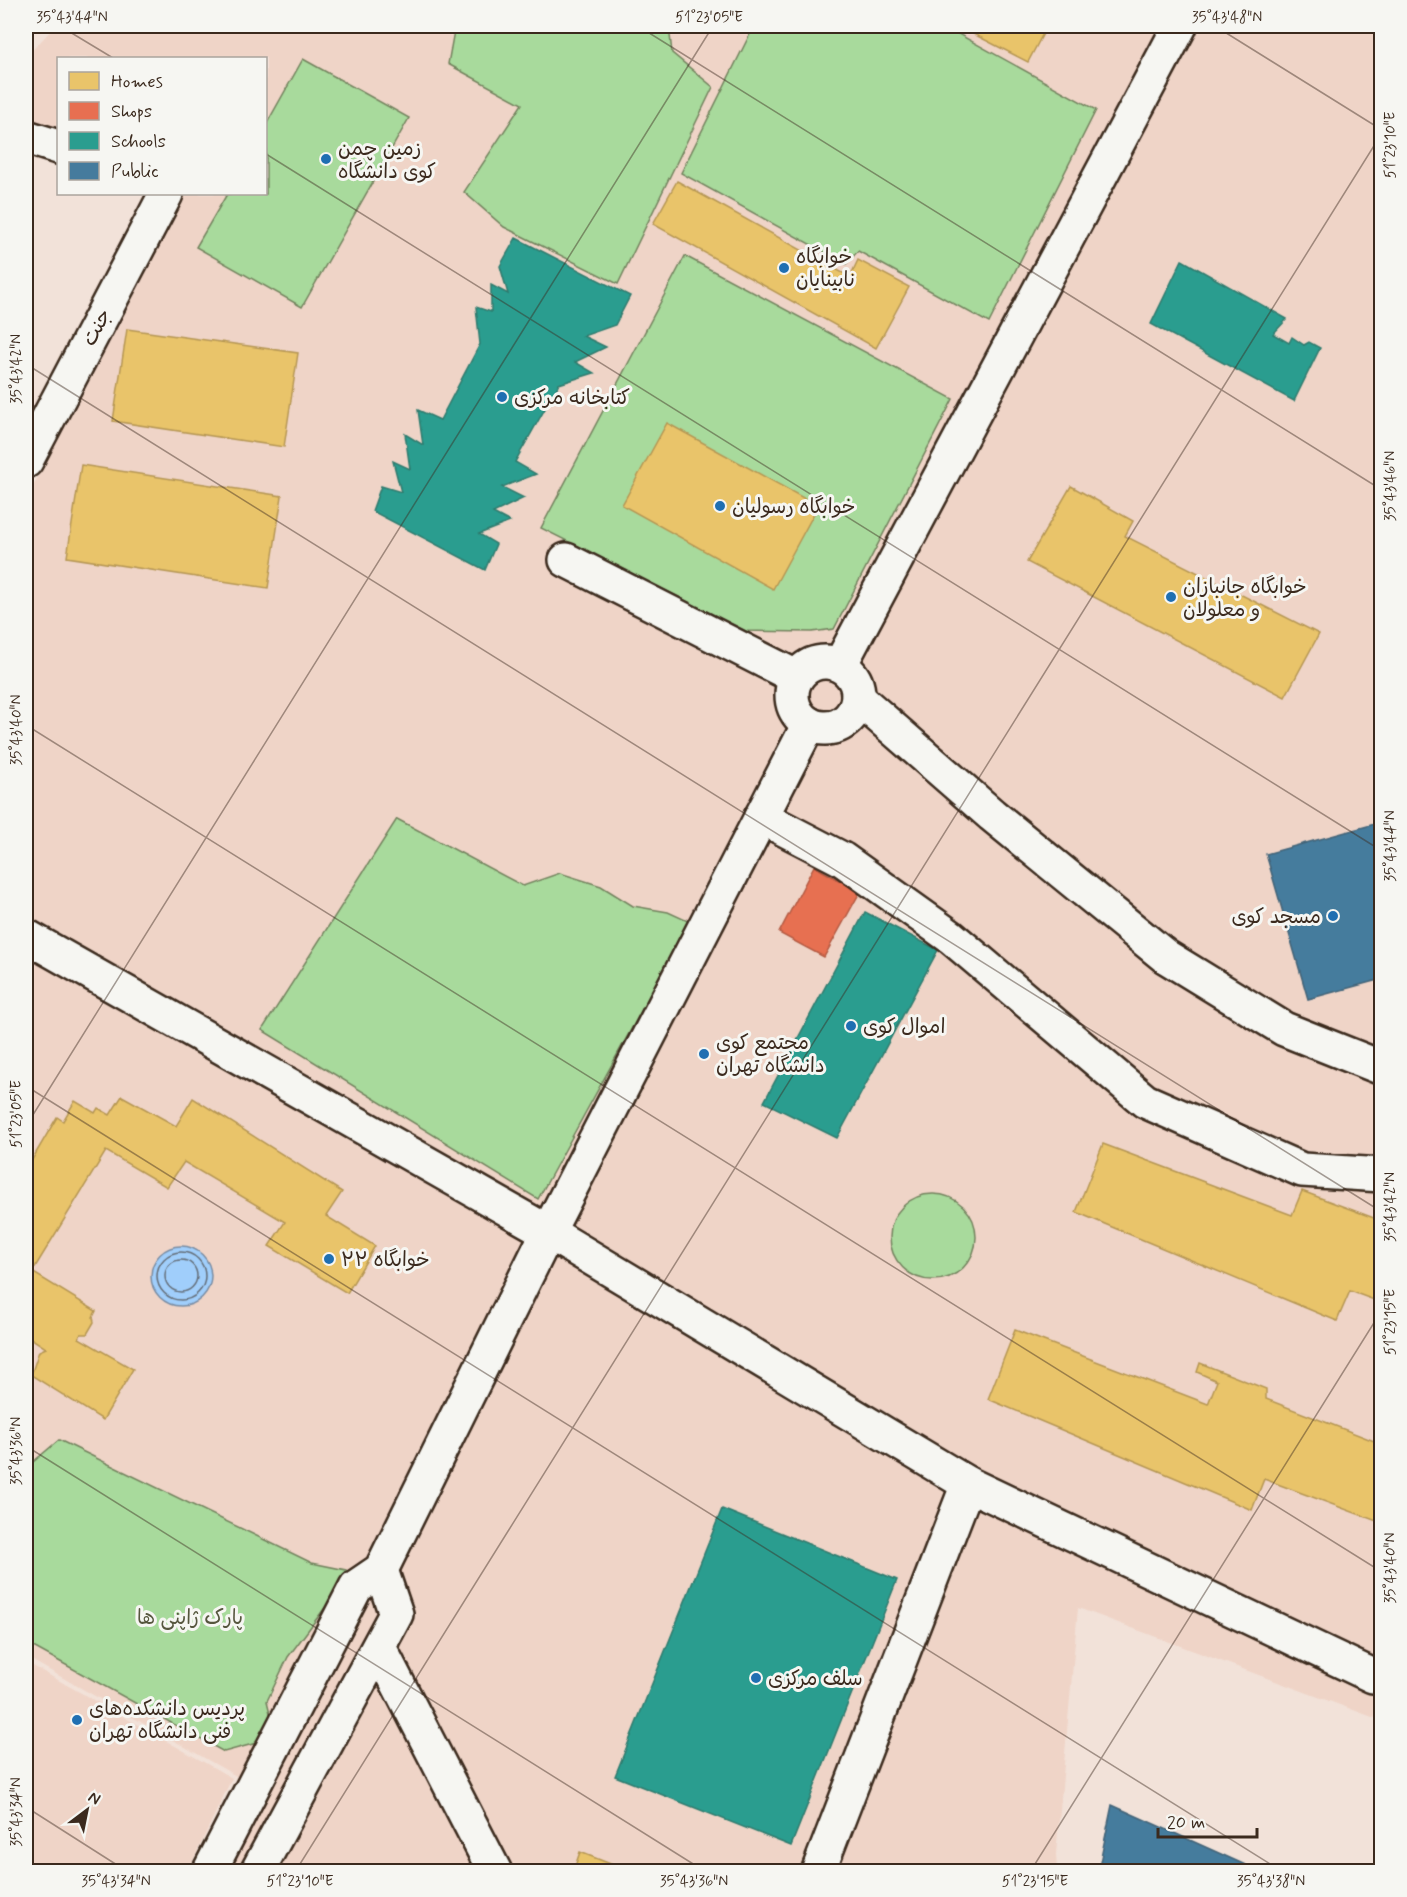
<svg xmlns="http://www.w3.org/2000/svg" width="1407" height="1897" viewBox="0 0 1407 1897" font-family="Mynerve,'Playpen Sans Arabic',sans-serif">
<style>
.built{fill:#efd4c7}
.green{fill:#a8da9c;stroke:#72825d;stroke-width:1.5}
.water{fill:#a0cefb;stroke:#788ca3;stroke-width:1.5}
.homes{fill:#e9c46a;stroke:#b59653;stroke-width:1.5}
.shops{fill:#e76f51;stroke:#b35a42;stroke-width:1.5}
.schools{fill:#2a9d8f;stroke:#2f7a6d;stroke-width:1.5}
.public{fill:#457b9d;stroke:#426377;stroke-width:1.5}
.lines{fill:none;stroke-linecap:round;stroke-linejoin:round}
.shore{stroke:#636c76;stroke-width:1.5}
.minor-casing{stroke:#3b2a1e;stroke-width:38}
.minor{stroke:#f6f6f2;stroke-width:33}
.ticks{fill:none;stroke:#3b2a1e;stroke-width:1.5;stroke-opacity:0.45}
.poi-dot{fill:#1f6fb2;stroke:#f6f6f2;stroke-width:2}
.labels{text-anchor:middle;stroke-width:6;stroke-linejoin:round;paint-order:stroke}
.poi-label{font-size:20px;fill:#3b2a1e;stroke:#f6f6f2;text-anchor:start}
.street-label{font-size:20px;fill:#3b2a1e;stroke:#f6f6f2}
.park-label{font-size:20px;fill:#56563e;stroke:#f6f6f2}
.neatline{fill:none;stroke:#3b2a1e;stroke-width:2}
.ticks-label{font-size:15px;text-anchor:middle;fill:#3b2a1e}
</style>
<rect width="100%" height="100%" fill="#f2e2d9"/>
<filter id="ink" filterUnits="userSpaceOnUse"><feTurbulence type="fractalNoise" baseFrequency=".0167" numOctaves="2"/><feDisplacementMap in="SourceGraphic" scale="12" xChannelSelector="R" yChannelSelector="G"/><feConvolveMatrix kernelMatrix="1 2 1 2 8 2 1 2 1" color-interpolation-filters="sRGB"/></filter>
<g filter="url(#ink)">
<g class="built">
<polygon points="55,26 1381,26 1382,1701 1375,1718 1078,1608 1056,1854 1057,1871 194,1871 238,1777 26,1657 26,500 185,194 266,194 266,58 58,58 58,133 26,121 26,57"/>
<polygon points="26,1662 232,1778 188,1871 26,1871"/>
</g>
<g class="green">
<polygon points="445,26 669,26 672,53 713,87 618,284 504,227 464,192 522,104 448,64 454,31"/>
<polygon points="754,26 944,26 1096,110 989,323 858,251 846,264 681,173"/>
<polygon points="303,59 409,118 302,307 196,247 227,194 266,194 266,125"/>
<polygon points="685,256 953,399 834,629 812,632 746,631 541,528"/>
<polygon points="397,819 523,886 560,873 601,886 633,906 668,912 690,922 538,1199 262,1030"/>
<circle cx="933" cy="1237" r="43"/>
<polygon points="59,1440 312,1563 346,1570 348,1577 288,1657 267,1701 271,1717 260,1742 224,1752 26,1643 26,1468"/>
</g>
<circle class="water" cx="181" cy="1276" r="30"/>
<g class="homes">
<polygon points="958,26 1047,26 1028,62"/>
<polygon points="677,181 850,277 858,260 909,287 876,348 653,224"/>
<polygon points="127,329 298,353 284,447 113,421"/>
<polygon points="667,423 818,506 773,589 622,505"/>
<polygon points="81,465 282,496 268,588 67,557"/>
<polygon points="1071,486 1133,521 1125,536 1319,634 1285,697 1027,562"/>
<polygon points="122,1096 176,1126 193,1098 342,1192 326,1216 375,1246 347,1293 269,1246 285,1222 184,1162 167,1187 106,1151 32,1272 96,1311 93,1317 94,1322 87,1334 81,1334 79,1338 133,1369 103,1420 31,1375 39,1351 46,1348 26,1335 26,1170 57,1117 63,1121 75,1101 95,1113 98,1108 110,1115"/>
<polygon points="1103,1144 1292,1215 1302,1191 1382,1221 1382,1303 1350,1291 1337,1321 1076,1212"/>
<polygon points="1015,1330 1208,1404 1217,1381 1197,1372 1200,1363 1266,1389 1266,1399 1382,1444 1382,1523 1264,1479 1252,1510 988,1399"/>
<polygon points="580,1852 631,1872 573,1872"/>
</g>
<polygon class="shops" points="814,866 860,892 824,957 779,933"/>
<g class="schools">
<polygon points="516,238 630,296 615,325 583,336 606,347 575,362 594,373 559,384 515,462 536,474 502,487 524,498 493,513 510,522 479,534 496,544 485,570 372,511 381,486 401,492 393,461 410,469 405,434 423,445 418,410 440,420 480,344 476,307 491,312 491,285 508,294 500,266"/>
<polygon points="1182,260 1287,319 1273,334 1289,343 1292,337 1304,345 1309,342 1320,348 1294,401 1151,324"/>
<polygon points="865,912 938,950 837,1138 764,1102"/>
<polygon points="722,1509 897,1580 791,1846 615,1776"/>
</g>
<g class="public">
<polygon points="1382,822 1382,979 1308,999 1266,854"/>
<polygon points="1112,1805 1261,1872 1098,1872"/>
</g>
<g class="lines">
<g class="shore">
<circle cx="181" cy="1276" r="24"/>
<circle cx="181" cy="1276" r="16"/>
</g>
<g class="minor-casing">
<g id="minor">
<polyline points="26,137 58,147"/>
<polyline points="26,461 166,194"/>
<polyline points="566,560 796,677"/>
<circle cx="825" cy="695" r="33"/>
<polyline points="840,665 1180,26"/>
<polyline points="858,698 992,815 1165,956 1284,1029 1382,1068"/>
<polyline points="761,817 842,859 951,937 1145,1101 1302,1170 1382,1175"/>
<polyline points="26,936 548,1232 968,1484 1373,1676"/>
<polyline points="379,1647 495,1872"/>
<polyline points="209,1872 356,1587 381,1570 548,1232 809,724"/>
<polyline points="257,1872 396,1614 381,1570"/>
<polyline points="818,1872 968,1484"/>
</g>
</g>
<use href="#minor" class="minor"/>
</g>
</g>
<path class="ticks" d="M60,26L113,58M638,26L1382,490M1215,26L1382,130M266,154L1382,851M26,364L1382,1212M26,725L1382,1572M26,1086L1283,1872M26,1126L713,26M26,1446L706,1872M26,1807L128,1872M295,1872L1382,133M1030,1872L1382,1310"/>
<g class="poi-dot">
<circle cx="326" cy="159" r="6"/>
<circle cx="784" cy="268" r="6"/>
<circle cx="502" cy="397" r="6"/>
<circle cx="720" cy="506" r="6"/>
<circle cx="1171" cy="597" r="6"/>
<circle cx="1333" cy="916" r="6"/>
<circle cx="851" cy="1026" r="6"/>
<circle cx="704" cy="1054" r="6"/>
<circle cx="329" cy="1259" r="6"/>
<circle cx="756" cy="1678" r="6"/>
<circle cx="77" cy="1720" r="6"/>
</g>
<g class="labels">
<g class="poi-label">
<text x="338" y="155">زمین چمن<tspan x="338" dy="23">کوی دانشگاه</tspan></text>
<text x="796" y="263">خوابگاه<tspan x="796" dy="23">نابینایان</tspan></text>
<text x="514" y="404">کتابخانه مرکزی</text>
<text x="732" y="513">خوابگاه رسولیان</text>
<text x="1183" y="593">خوابگاه جانبازان<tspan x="1183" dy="23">و معلولان</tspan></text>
<text x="1321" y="923" text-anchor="end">مسجد کوی</text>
<text x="863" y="1033">اموال کوی</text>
<text x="716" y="1049">مجتمع کوی<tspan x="716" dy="23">دانشگاه تهران</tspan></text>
<text x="341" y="1266">خوابگاه ۲۲</text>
<text x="768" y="1685">سلف مرکزی</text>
<text x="89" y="1715">پردیس دانشکده‌های<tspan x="89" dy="23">فنی دانشگاه تهران</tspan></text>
</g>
<g class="street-label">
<text transform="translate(96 327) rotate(-62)" y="7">جنت</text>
</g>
<g class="park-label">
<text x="190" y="1624">پارک ژاپنی ها</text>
</g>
</g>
<rect width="1407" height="1897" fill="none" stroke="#f6f6f2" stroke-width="66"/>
<rect x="57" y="57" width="210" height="138" fill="#f6f6f2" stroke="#aba49d" stroke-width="1.5"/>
<rect x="69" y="72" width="30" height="18" fill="#e9c46a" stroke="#aba49d" stroke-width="1.5"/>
<text x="111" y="87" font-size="18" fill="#3b2a1e">Homes</text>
<rect x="69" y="102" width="30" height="18" fill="#e76f51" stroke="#aba49d" stroke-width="1.5"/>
<text x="111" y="117" font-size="18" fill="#3b2a1e">Shops</text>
<rect x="69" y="132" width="30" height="18" fill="#2a9d8f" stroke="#aba49d" stroke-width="1.5"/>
<text x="111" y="147" font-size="18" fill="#3b2a1e">Schools</text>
<rect x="69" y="162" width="30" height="18" fill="#457b9d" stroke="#aba49d" stroke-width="1.5"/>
<text x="111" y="177" font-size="18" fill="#3b2a1e">Public</text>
<g transform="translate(87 1810) rotate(32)" stroke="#f6f6f2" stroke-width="4.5" paint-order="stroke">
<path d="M0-4.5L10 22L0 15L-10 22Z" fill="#3b2a1e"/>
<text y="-9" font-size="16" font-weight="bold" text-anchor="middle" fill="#3b2a1e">N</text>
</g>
<path d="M1158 1828v9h99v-9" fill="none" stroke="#3b2a1e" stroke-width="3"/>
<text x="1167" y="1828" font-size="18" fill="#3b2a1e" stroke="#f6f6f2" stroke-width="4.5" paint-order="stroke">20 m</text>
<rect x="33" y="33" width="1341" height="1831" class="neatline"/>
<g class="ticks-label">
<text x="72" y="22">35°43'44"N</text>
<text x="709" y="22">51°23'05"E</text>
<text x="1227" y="22">35°43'48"N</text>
<text transform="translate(1390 145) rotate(-90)" y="5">51°23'10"E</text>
<text transform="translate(16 369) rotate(-90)" y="5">35°43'42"N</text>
<text transform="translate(1390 486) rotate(-90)" y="5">35°43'46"N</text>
<text transform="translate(16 730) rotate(-90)" y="5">35°43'40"N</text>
<text transform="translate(1390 846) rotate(-90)" y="5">35°43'44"N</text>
<text transform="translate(16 1114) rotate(-90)" y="5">51°23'05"E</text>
<text transform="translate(1390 1207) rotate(-90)" y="5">35°43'42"N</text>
<text transform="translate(1390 1322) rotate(-90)" y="5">51°23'15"E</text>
<text transform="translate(16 1451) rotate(-90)" y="5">35°43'36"N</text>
<text transform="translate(1390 1568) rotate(-90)" y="5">35°43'40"N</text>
<text transform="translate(16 1812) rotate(-90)" y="5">35°43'34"N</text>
<text x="116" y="1886">35°43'34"N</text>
<text x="300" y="1886">51°23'10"E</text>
<text x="694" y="1886">35°43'36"N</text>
<text x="1035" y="1886">51°23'15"E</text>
<text x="1271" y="1886">35°43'38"N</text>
</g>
</svg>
